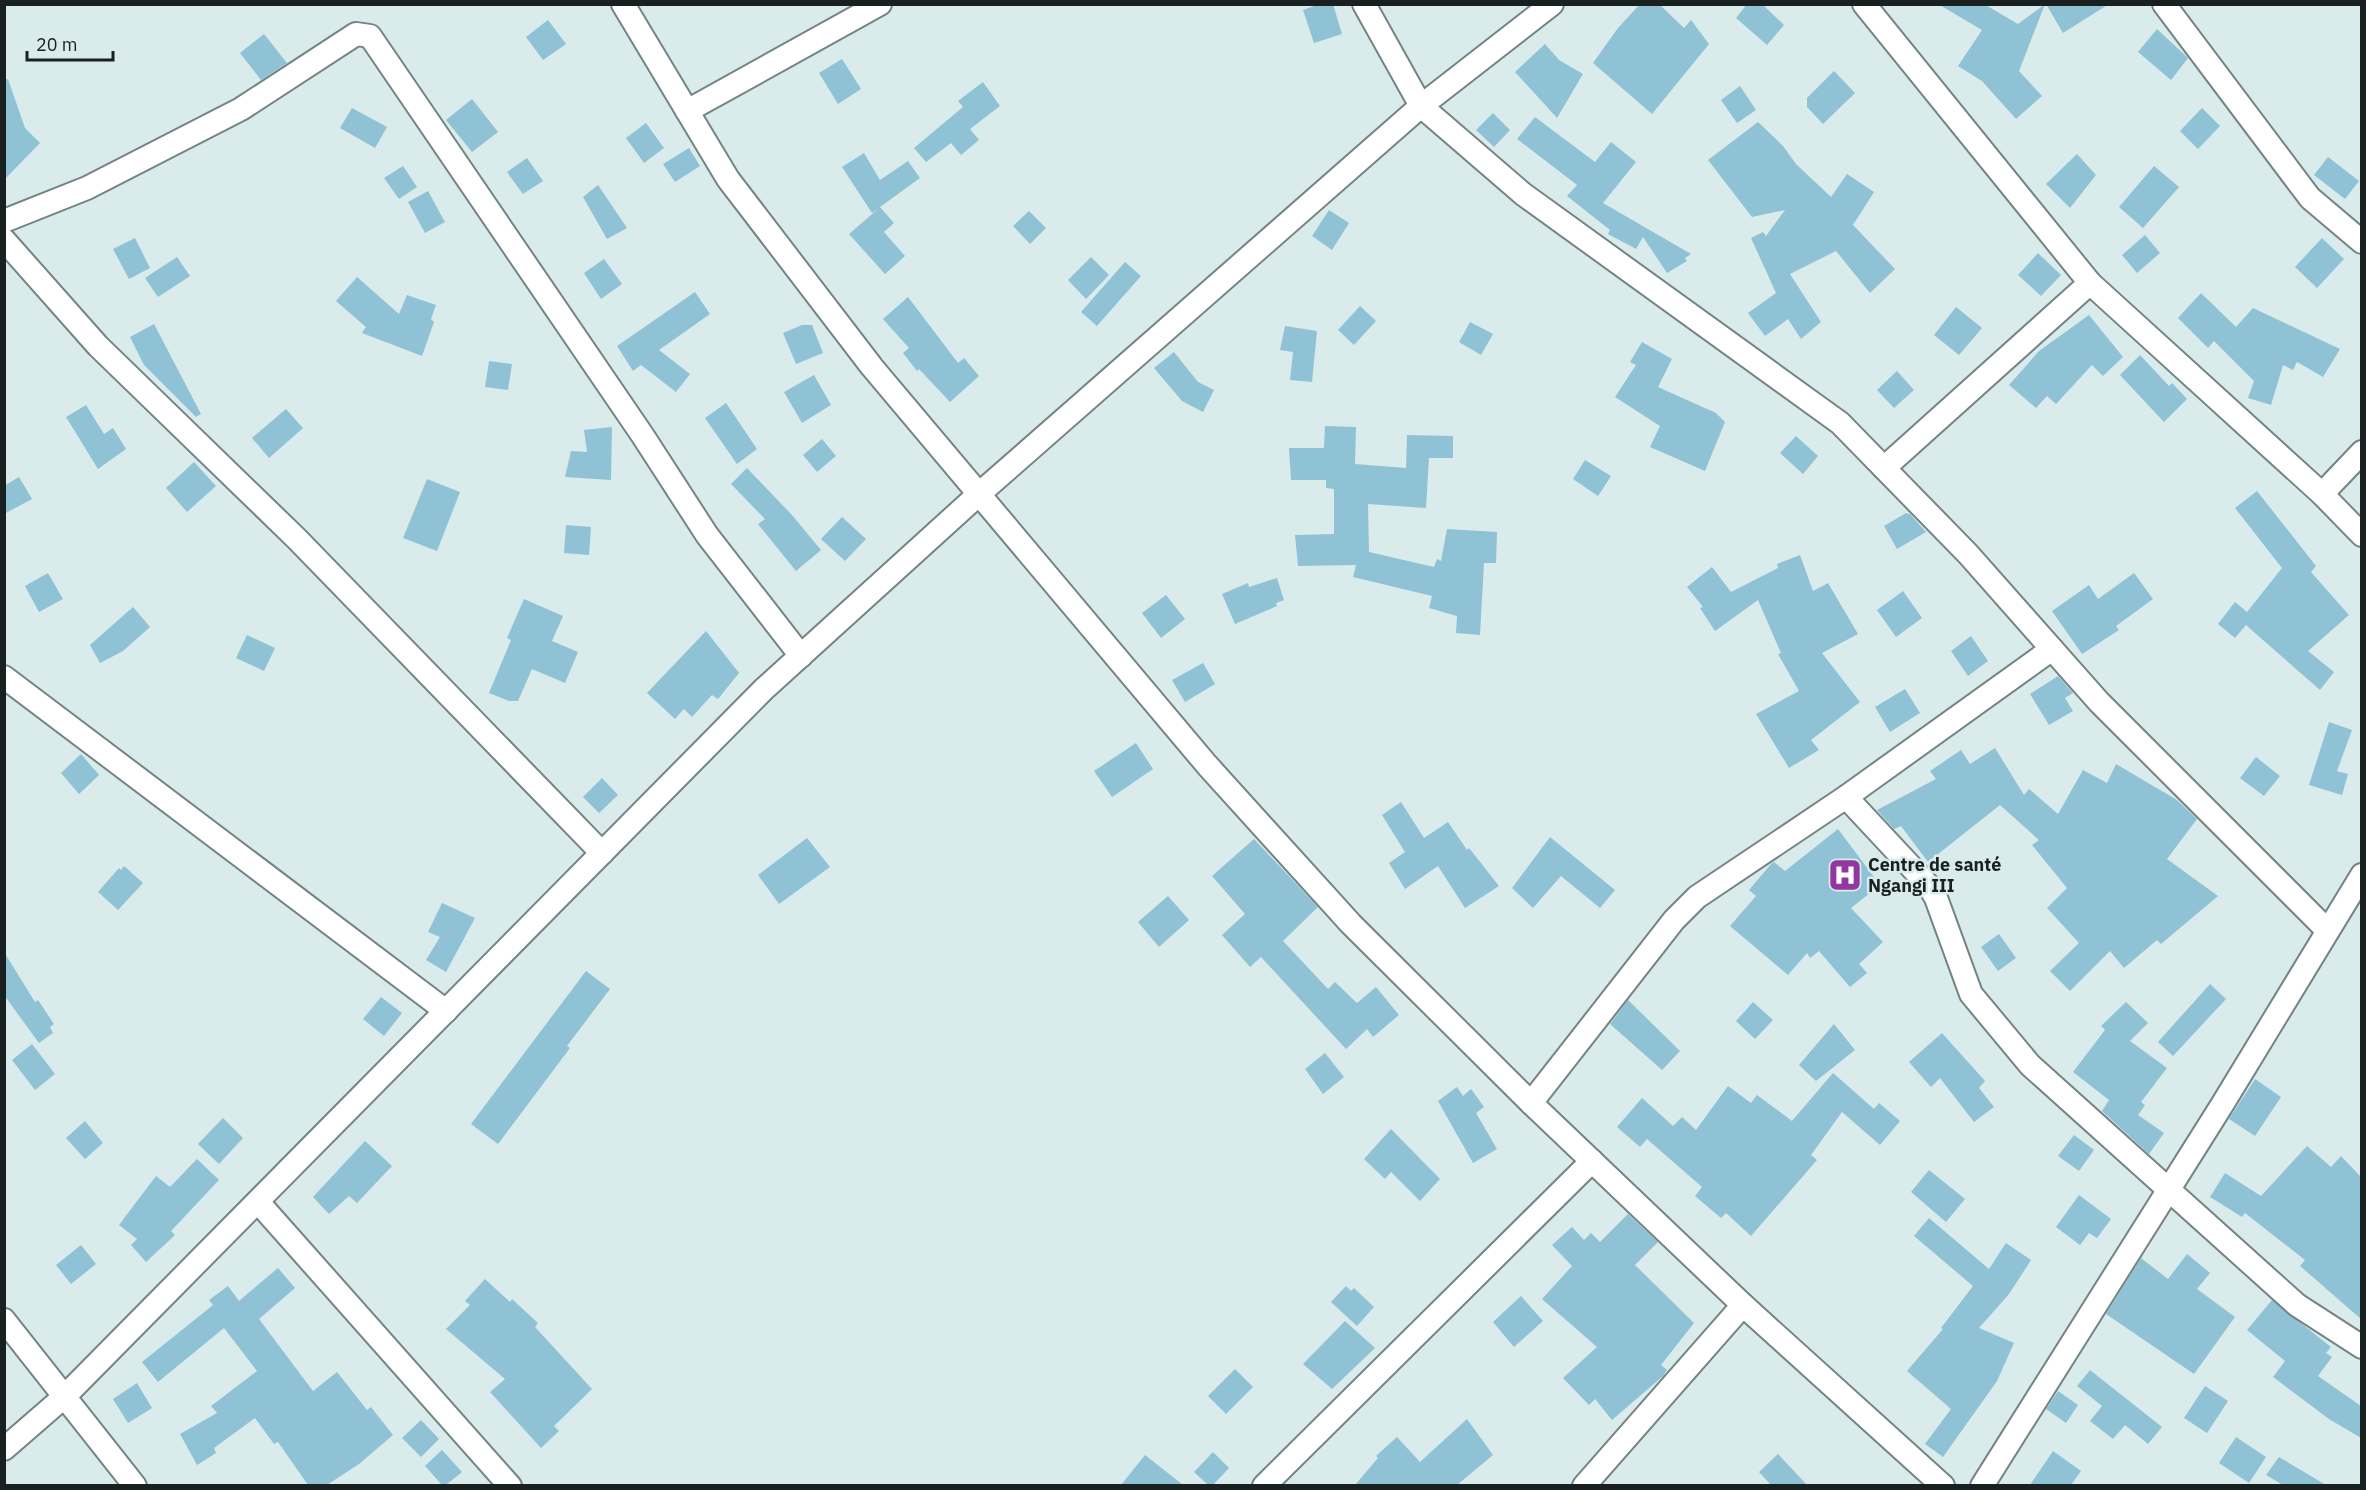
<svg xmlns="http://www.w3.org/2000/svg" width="2366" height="1490" viewBox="0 0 2366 1490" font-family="'IBM Plex Sans',sans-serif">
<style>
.building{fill:#90c2d5}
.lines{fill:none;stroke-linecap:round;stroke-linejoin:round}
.street-casing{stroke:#748485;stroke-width:26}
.street{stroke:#fff;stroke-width:22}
.labels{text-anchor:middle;stroke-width:5;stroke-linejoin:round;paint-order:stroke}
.poi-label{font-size:18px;font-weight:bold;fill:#192020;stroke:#daebec;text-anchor:start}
</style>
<rect width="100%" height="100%" fill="#daebec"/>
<g class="building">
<polygon points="1320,4 1333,4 1342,34 1314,43 1303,10"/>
<polygon points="1640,4 1659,4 1684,28 1691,20 1709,44 1652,114 1593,63 1618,28"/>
<polygon points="1747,4 1762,4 1784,25 1767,45 1736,18"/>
<polygon points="1938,4 1984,4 2018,24 2045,4 2019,71 2042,96 2016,119 1982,81 1958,66 1982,30"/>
<polygon points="2046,4 2109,4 2063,33"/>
<polygon points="548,20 566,44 543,60 526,37"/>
<polygon points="2157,29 2188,58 2171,80 2138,52"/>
<polygon points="264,34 287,63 261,80 240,53"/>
<polygon points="1545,44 1559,60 1583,74 1557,118 1515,72"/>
<polygon points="842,59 861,89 838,104 819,73"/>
<polygon points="1834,71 1855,93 1823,124 1807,107 1807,98"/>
<polygon points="8,79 25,128 40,143 4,180 4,80"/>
<polygon points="983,82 1000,106 970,129 979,140 961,155 951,143 926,162 914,148 963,107 958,101"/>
<polygon points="1740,86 1756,110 1737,123 1721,100"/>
<polygon points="472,99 498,132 472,152 446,120"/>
<polygon points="352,108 387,127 375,148 340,128"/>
<polygon points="2202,108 2220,126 2198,149 2180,131"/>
<polygon points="1493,113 1510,130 1494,147 1476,130"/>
<polygon points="1535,117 1595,162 1611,142 1636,162 1603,203 1691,254 1685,258 1687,261 1667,273 1643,237 1636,249 1608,234 1610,230 1567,196 1577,185 1517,139"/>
<polygon points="1758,122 1783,146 1796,164 1831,197 1847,174 1874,192 1853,225 1895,269 1870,293 1836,251 1790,274 1821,322 1801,339 1788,319 1765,336 1748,313 1776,293 1751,238 1763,232 1766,236 1785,210 1752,217 1708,160"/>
<polygon points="646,123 664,148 644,163 626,138"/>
<polygon points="689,148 700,166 675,182 663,164"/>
<polygon points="864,153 880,180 908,161 920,178 880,207 894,223 884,232 905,256 885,274 849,234 878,209 872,213 842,167"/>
<polygon points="2077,154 2096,175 2070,208 2046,184"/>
<polygon points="2328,157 2359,181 2345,199 2314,175"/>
<polygon points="527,158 543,181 523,194 507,172"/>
<polygon points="403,166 417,187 399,199 384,178"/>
<polygon points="2154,166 2179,187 2143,228 2119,207"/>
<polygon points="598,185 627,228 607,239 583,197"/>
<polygon points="428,191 445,222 425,233 408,202"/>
<polygon points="1329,210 1349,223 1332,250 1312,236"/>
<polygon points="1029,211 1046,228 1030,244 1013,226"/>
<polygon points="2145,235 2160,253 2137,273 2122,255"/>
<polygon points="135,238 150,268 129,279 113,249"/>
<polygon points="2322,238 2344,259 2317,288 2295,267"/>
<polygon points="2038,253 2061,275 2041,296 2018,275"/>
<polygon points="177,257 190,276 158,297 145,278"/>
<polygon points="1091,257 1109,275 1086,299 1068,280"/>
<polygon points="604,259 622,284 601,299 584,273"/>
<polygon points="1125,262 1141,276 1097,326 1081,312"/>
<polygon points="357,277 399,314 407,295 436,305 431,319 434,322 422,356 362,333 366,327 336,301"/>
<polygon points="695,292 710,314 659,350 690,374 676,392 641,365 633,371 617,346"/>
<polygon points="2201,293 2236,327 2253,308 2340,349 2323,377 2297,362 2293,370 2283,365 2271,405 2248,398 2254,381 2214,341 2208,348 2178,318"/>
<polygon points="908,297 958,363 964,358 979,376 950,402 919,369 917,371 903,353 909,348 883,319"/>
<polygon points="1360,306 1376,321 1354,345 1338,330"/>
<polygon points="1956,307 1982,328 1959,355 1934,335"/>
<polygon points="2089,315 2123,357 2103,376 2092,365 2056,404 2047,396 2036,408 2009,385 2039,351"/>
<polygon points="1470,322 1493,334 1481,355 1459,342"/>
<polygon points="154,324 201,414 196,417 144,365 130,337"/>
<polygon points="802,325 812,325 823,353 796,364 783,333"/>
<polygon points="1285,326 1317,331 1312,382 1290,380 1293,352 1280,350"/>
<polygon points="1642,342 1672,359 1658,387 1716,413 1725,422 1705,471 1650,447 1660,426 1615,397 1636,365 1630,362"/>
<polygon points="1174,352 1198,382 1214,390 1203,412 1182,401 1154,368"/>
<polygon points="2140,355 2169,386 2172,383 2187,399 2164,422 2120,375"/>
<polygon points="489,361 512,364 508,390 485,387"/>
<polygon points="1897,371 1914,390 1894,408 1877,390"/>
<polygon points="814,375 831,405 802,423 784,392"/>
<polygon points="726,403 757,449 737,464 705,418"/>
<polygon points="86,405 104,434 113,428 126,449 98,469 66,417"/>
<polygon points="286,409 303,428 269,458 252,438"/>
<polygon points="1325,426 1356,427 1355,464 1406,468 1407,435 1453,436 1453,458 1429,458 1426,508 1368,504 1369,552 1434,567 1437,559 1441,561 1447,529 1497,532 1496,563 1484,563 1480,635 1456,633 1457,616 1429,608 1432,596 1353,577 1356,565 1298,566 1295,535 1334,534 1334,489 1326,488 1326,480 1291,480 1289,448 1324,448"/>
<polygon points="612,427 611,480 565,477 571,451 587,452 584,430"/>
<polygon points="1796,436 1818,456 1803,474 1780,453"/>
<polygon points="822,439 836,456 817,472 803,455"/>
<polygon points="1585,460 1611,476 1598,496 1573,479"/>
<polygon points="194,462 216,486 187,512 166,488"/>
<polygon points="747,468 792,515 821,550 796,571 758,524 765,519 731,484"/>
<polygon points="19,477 32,499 4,514 4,486"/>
<polygon points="427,479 460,492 437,551 403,538"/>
<polygon points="2257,491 2316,566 2311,572 2349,615 2308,651 2334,672 2320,690 2246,625 2235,638 2218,624 2235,602 2247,612 2282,568 2235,508"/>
<polygon points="1906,513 1910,514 1926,532 1897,549 1884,526"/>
<polygon points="842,517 866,539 845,561 821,539"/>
<polygon points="566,525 591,527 589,555 564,553"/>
<polygon points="1800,555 1813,591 1828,583 1858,634 1822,653 1860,702 1811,740 1819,750 1789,768 1756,714 1799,691 1778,654 1781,653 1758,600 1715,631 1700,608 1703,607 1687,587 1712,567 1731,592 1778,568 1777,564"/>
<polygon points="48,573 63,599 39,612 25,586"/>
<polygon points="2134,573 2153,599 2116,626 2119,630 2082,654 2052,611 2089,585 2098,599"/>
<polygon points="1277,578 1284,600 1276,603 1277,606 1235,624 1222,594 1248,583 1249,587"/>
<polygon points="1903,591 1922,618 1896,637 1877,610"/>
<polygon points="1166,595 1185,619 1161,638 1142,613"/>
<polygon points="524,599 563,616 552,641 578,652 565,683 532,669 518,701 509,701 489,693 511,640 507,638"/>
<polygon points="133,607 150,627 123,651 100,663 90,645"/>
<polygon points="706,631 739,673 718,699 712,695 692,717 684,709 675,719 647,693"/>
<polygon points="247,635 275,648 264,671 236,658"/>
<polygon points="1971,636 1988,661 1968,676 1951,651"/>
<polygon points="1203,663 1215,684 1185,702 1172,680"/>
<polygon points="2058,676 2073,693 2065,698 2073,711 2049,725 2030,694"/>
<polygon points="1905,689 1920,713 1890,732 1875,707"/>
<polygon points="2329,722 2352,730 2337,771 2348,774 2342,795 2309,785"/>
<polygon points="1136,743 1153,769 1112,797 1094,771"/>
<polygon points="1995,748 2024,795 2029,789 2058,814 2083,770 2107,783 2116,764 2177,800 2197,819 2167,859 2218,896 2161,944 2157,940 2124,968 2110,951 2070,991 2050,971 2079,943 2047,908 2067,888 2032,845 2039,840 2000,805 1928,862 1901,826 1894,829 1877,810 1936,779 1930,771 1961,750 1970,764"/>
<polygon points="81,754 99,775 79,794 61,773"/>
<polygon points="2256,757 2280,776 2264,796 2240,778"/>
<polygon points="602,778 618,795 599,813 583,797"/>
<polygon points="1401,802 1424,838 1448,822 1467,850 1469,848 1499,886 1465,908 1438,866 1405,889 1389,863 1405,852 1382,815"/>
<polygon points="1838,829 1880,885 1851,908 1883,942 1859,964 1867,973 1850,987 1819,951 1810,958 1807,953 1788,975 1730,926 1756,896 1749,890 1771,864 1774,862 1785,871"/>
<polygon points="1550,837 1615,890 1600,908 1561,876 1533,908 1512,888"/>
<polygon points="807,838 830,867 779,904 758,875"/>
<polygon points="1254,839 1318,907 1283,941 1328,989 1335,982 1357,1003 1376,987 1399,1015 1373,1037 1367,1029 1346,1049 1261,957 1250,967 1222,935 1245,914 1212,876"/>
<polygon points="124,866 143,883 118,910 98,892 119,868 121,870"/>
<polygon points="1168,896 1189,920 1159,947 1138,922"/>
<polygon points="442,903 475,918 446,972 426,960 440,937 428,932"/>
<polygon points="1999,934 2016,958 1998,971 1981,947"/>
<polygon points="4,952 35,1002 38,1000 54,1024 50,1027 53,1033 39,1043 4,995"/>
<polygon points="586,971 610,989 567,1046 570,1048 498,1144 471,1124"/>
<polygon points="2210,984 2226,999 2173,1056 2158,1042"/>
<polygon points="381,997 402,1013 384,1036 363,1019"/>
<polygon points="1628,1000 1680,1051 1662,1070 1610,1024"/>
<polygon points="1753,1002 1773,1020 1755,1039 1736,1021"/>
<polygon points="2126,1002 2148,1023 2130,1041 2167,1068 2141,1102 2145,1105 2138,1115 2164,1133 2149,1154 2102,1111 2109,1100 2073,1072 2105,1030 2101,1026"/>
<polygon points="1834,1024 1855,1050 1816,1081 1799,1065"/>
<polygon points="1942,1033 1985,1081 1979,1088 1994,1107 1974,1122 1940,1078 1931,1087 1909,1062"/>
<polygon points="32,1044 55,1074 35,1090 12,1060"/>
<polygon points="1325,1053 1344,1077 1323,1094 1305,1069"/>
<polygon points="1833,1073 1874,1109 1879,1103 1900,1121 1880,1145 1842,1112 1811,1155 1817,1160 1751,1236 1726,1213 1721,1218 1695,1196 1702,1187 1647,1139 1640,1147 1617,1127 1642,1098 1673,1126 1682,1117 1696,1130 1728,1086 1751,1103 1757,1095 1792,1121"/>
<polygon points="2255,1079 2281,1097 2255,1136 2229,1119"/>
<polygon points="1457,1087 1463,1096 1471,1089 1484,1107 1476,1113 1497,1149 1473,1163 1438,1101"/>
<polygon points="223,1118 243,1138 219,1164 198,1144"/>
<polygon points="85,1121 103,1143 85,1159 66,1138"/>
<polygon points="1391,1129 1440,1179 1420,1201 1391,1172 1385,1179 1364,1159"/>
<polygon points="2074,1135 2094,1150 2079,1171 2058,1156"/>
<polygon points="365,1141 392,1166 357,1203 349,1196 329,1214 313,1197"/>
<polygon points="2307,1146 2331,1167 2341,1156 2361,1177 2361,1319 2300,1266 2305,1260 2245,1213 2242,1217 2210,1197 2225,1173 2261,1196"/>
<polygon points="197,1159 219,1180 171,1231 175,1235 146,1262 131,1245 137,1239 119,1225 156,1176 170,1187"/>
<polygon points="1929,1170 1965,1199 1946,1222 1911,1192"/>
<polygon points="2079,1195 2111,1219 2097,1238 2089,1233 2080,1245 2056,1227"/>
<polygon points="1628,1214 1658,1242 1635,1265 1694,1323 1661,1365 1667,1370 1663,1376 1612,1420 1595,1399 1589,1405 1563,1378 1597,1347 1542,1299 1572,1266 1552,1245 1572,1227 1584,1240 1591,1233 1600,1242"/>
<polygon points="1929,1218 1989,1269 2006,1243 2031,1260 2009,1294 1979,1328 2014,1343 1997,1381 1943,1457 1925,1444 1951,1409 1907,1371 1943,1329 1941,1328 1973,1286 1914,1236"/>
<polygon points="81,1245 96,1264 71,1284 56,1265"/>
<polygon points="2187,1254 2210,1273 2197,1289 2235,1317 2194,1374 2106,1314 2141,1258 2168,1279"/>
<polygon points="278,1268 295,1288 259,1319 313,1391 337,1372 367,1410 371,1407 393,1435 359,1464 327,1485 308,1485 278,1442 274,1444 255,1418 214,1448 216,1453 197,1465 180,1434 217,1413 211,1406 257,1371 224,1328 158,1382 142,1362 213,1305 209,1300 228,1286 239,1301"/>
<polygon points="485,1279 510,1302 512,1299 538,1323 535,1327 592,1389 554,1426 559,1431 541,1448 490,1392 505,1379 446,1329 470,1305 465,1301"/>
<polygon points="1346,1286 1351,1291 1354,1288 1374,1307 1357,1326 1331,1302"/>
<polygon points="1521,1296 1543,1321 1514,1347 1493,1322"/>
<polygon points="2272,1300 2331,1347 2326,1353 2332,1357 2318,1376 2361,1406 2361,1438 2329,1419 2273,1377 2285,1361 2247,1330"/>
<polygon points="1345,1321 1375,1348 1332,1389 1303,1364"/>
<polygon points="1235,1369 1253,1387 1226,1414 1208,1396"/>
<polygon points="2090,1370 2162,1427 2148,1444 2125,1425 2113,1439 2090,1421 2102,1406 2077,1386"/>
<polygon points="137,1383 152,1408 128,1423 113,1399"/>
<polygon points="2205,1386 2228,1401 2207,1433 2184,1418"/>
<polygon points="2058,1391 2078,1405 2066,1423 2046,1409"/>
<polygon points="1467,1419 1493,1455 1457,1485 1355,1485 1378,1458 1376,1456 1397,1437 1420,1462"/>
<polygon points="421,1420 439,1439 421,1457 402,1438"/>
<polygon points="2236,1437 2266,1457 2249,1483 2219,1463"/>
<polygon points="442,1450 462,1472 446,1485 442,1485 425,1466"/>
<polygon points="2053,1451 2081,1471 2071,1485 2030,1485"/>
<polygon points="1213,1452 1229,1468 1213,1485 1208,1485 1194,1472"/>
<polygon points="1778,1454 1807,1485 1771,1485 1759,1472"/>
<polygon points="1145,1455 1183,1485 1121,1485"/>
<polygon points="2279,1457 2326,1485 2283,1485 2266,1475"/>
</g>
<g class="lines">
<g class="street-casing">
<g id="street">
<polyline points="623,4 728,179 872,367 1207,765 1351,924 1531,1103 1743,1305 1943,1486"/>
<polyline points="1364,4 1421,106 1523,194 1840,423 1968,554 2099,702 2327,930"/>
<polyline points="1864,4 2090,283 2322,494 2362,535"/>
<polyline points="2164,4 2310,198 2362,242"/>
<polyline points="687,111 880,4"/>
<polyline points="4,221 87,188 241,109 356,34 370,36 643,436 707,535 801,656"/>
<polyline points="4,240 98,346 297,539 602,853"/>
<polyline points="1884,468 2090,283"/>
<polyline points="2322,494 2362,452"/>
<polyline points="4,677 446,1011"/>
<polyline points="1846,797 1929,886 1936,898 1971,994 2030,1065 2297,1305 2362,1347"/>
<polyline points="1531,1103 1674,920 1697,897 1846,797 2052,649"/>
<polyline points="258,1202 510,1486"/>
<polyline points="4,1320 135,1486"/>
<polyline points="4,1449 65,1396 764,689 979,494 1421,106 1552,4"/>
<polyline points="1264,1486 1592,1161"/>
<polyline points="1584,1486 1743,1305"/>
<polyline points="1982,1486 2222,1105 2362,875"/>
</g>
</g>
<use href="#street" class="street"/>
</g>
<defs>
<g id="hospital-square" transform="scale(1.725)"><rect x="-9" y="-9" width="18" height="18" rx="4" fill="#9236a0" stroke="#daebec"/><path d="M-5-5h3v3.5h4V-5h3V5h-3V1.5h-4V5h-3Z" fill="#fff"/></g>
</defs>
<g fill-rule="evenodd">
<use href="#hospital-square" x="1845" y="875"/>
</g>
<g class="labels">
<g class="poi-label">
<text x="1868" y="871">Centre de santé<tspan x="1868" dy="21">Ngangi III</tspan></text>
</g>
</g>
<rect width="2366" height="1490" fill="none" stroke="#192020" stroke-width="12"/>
<path d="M27 51v9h86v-9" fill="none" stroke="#192020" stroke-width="3"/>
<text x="36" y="51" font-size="18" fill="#192020" stroke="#daebec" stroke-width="4.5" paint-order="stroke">20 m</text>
</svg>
